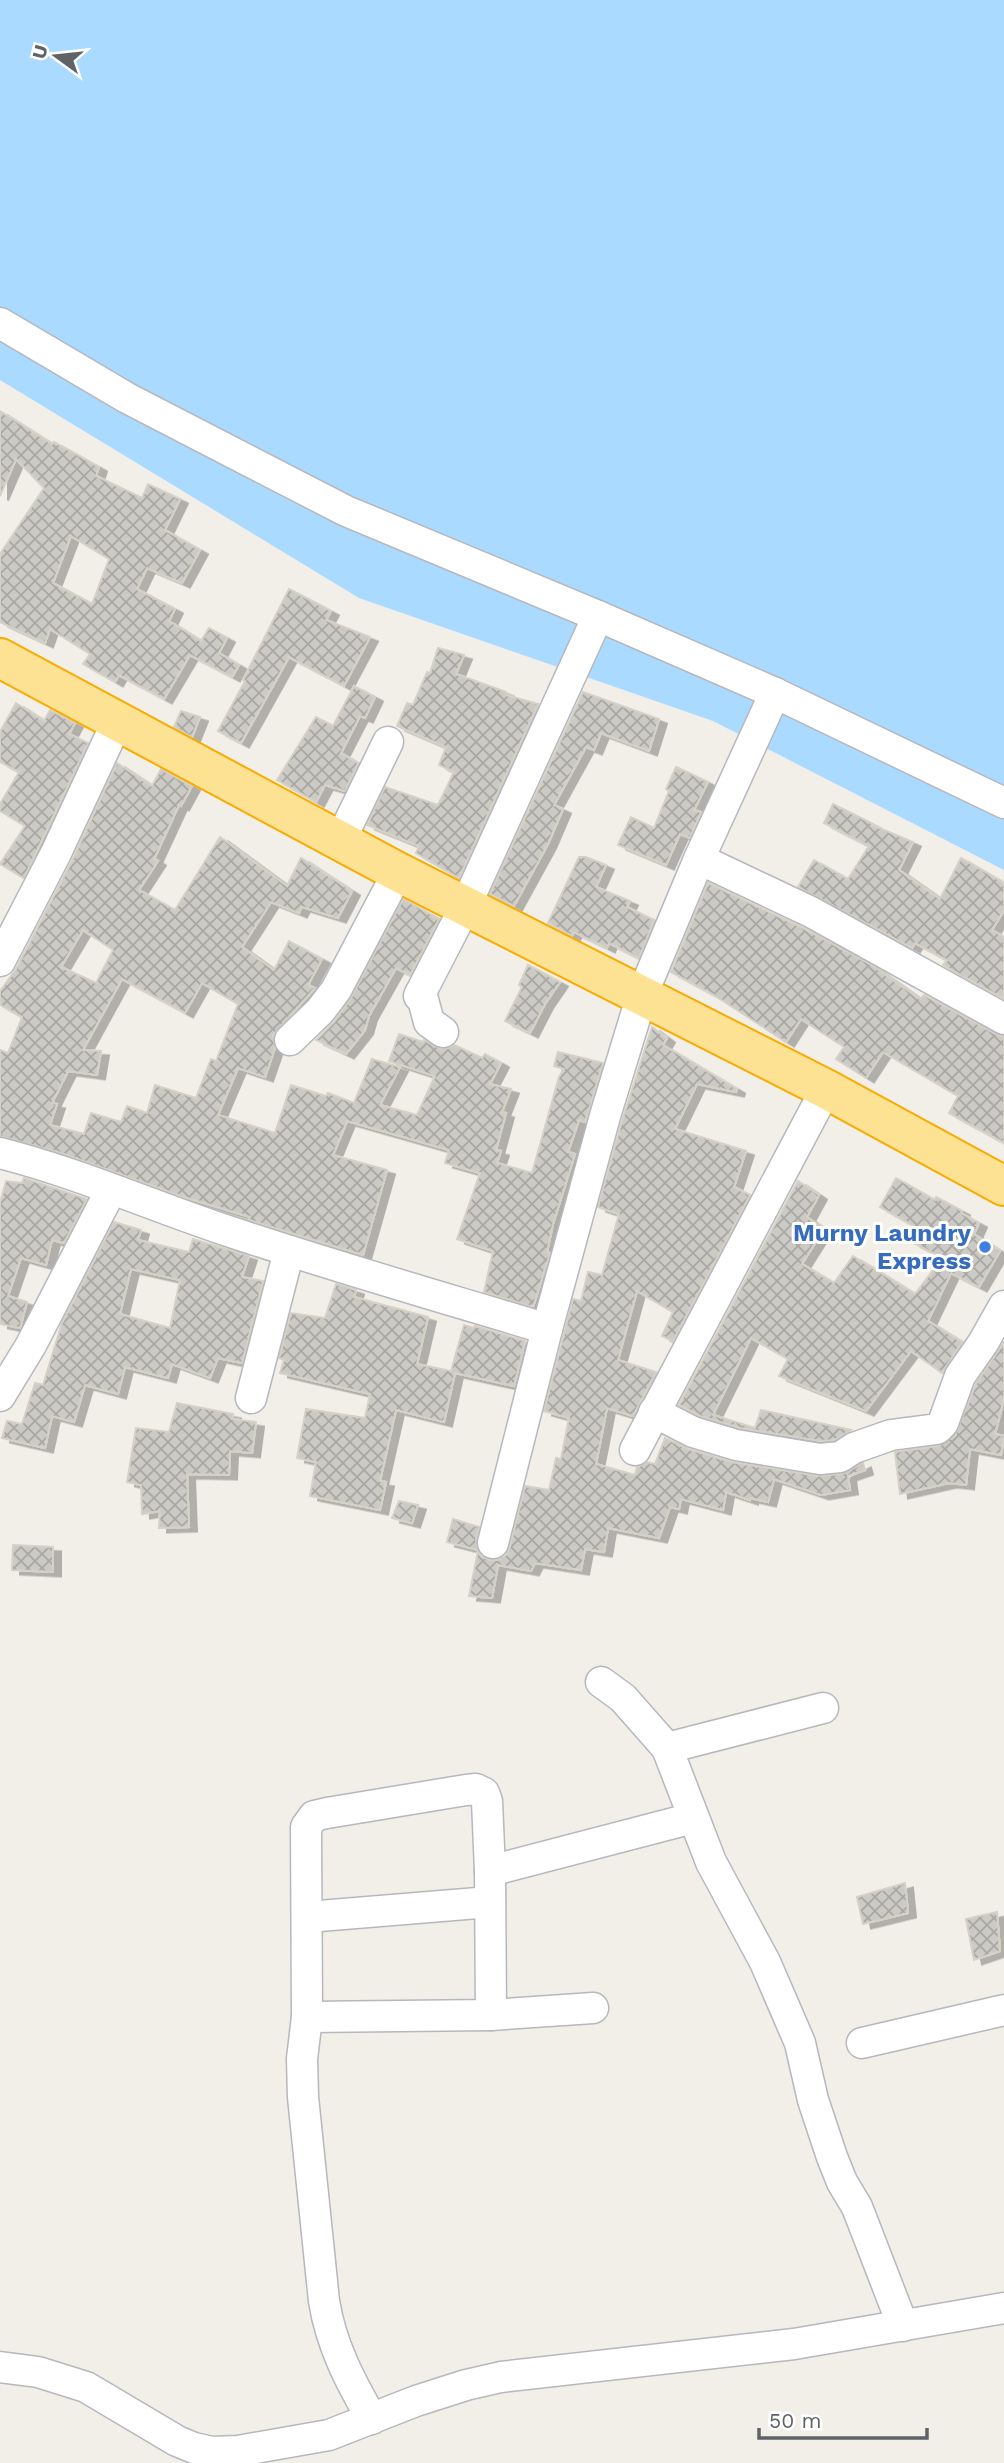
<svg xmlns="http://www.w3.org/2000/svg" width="1004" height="2463" viewBox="0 0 1004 2463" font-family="'Work Sans',sans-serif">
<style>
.water{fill:#aadaff}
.building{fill:url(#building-cross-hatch);stroke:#d6d1c6;stroke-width:2;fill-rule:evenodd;filter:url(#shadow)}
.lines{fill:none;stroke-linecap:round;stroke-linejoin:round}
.minor-casing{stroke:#b5b8bc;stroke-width:33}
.highway-casing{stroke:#f9ab00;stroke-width:42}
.minor{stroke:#fff;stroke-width:30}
.highway{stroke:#fde293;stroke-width:38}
.shop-dot{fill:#3f7fe0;stroke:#fff;stroke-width:2.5}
.labels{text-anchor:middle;stroke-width:6;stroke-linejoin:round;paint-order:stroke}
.shop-label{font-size:24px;font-weight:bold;fill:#366cbe;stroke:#fff;text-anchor:end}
</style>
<defs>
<pattern id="building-cross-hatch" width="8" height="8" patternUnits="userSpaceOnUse" patternTransform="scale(1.75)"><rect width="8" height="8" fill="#cccac5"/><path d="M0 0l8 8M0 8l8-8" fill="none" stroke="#a9a8a4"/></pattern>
<filter id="shadow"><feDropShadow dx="8" dy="4.5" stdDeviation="0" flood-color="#0004"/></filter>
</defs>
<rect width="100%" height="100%" fill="#f1efe8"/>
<polygon class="water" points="0,0 1004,0 1004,870 713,721 359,598 0,380"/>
<g class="building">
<path d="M0,411L52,444L54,442L99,467L96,476L142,498L148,484L180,499L165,530L200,550L182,583L147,568L137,589L175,609L169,621L201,641L209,628L227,638L219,653L239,665L232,677L190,655L164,699L119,675L115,682L83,664L90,654L50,629L45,643L0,622V554L44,488L16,459L0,496ZM71,536L109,559L92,604L53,583Z"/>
<polygon points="289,589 331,611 326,620 370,637 344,686 289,657 241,743 218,731 245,681 243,680"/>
<polygon points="438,648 464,655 456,674 506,692 506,695 538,704 459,878 416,853 419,846 367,825 385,787 438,805 454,772 439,765 446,747 397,726 407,703 413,705 427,672 430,673"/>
<polygon points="354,686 375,697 365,718 360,716 341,753 358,763 345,791 325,785 316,802 277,780 316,717 333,726"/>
<polygon points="583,692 659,719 649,751 601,733 594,750 586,747 554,805 563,809 548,844 514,906 490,894"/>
<polygon points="16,703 44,721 50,710 75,723 69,734 88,743 24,878 0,864 25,826 0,811 0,804 19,772 0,762 0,732"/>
<polygon points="181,711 200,717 192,737 174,727"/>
<path d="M117,763L152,786L161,769L192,786L181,806L179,805L154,859L158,861L139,890L175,910L220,837L287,886L301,858L352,891L338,918L302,907L299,913L271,902L242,947L274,970L289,941L322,959L308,985L315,988L273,1035L275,1048L265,1077L238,1068L218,1115L275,1133L291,1085L326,1096L328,1093L354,1103L372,1059L400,1067L380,1105L417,1115L435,1076L389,1061L399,1034L423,1042L424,1040L441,1049L450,1048L454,1045L482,1058L485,1054L501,1063L490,1084L511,1089L502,1112L506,1113L496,1150L501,1151L497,1163L532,1173L559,1077L564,1069L554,1066L558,1052L603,1063L585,1122L579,1120L568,1152L575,1154L553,1224L547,1252L550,1253L533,1307L484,1292L493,1251L457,1239L480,1173L445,1163L449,1150L347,1121L333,1155L387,1170L363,1255L249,1220L250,1217L184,1197L61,1153L0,1136V1050L8,1053L22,1017L0,1005V991L16,969L72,861ZM83,930L113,950L96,983L61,967ZM122,979L185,1013L202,983L238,1004L216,1061L211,1059L196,1098L155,1085L147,1113L127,1106L121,1122L91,1113L84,1134L50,1125L57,1104L52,1103L68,1071L97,1075L101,1051L83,1050Z"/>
<polygon points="676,767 708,782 694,810 701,812 690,838 680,834 666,865 618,845 631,817 654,828 669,791 666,789"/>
<polygon points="833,804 873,824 872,825 913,842 899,870 940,899 961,858 1004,883 1004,910 992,930 1004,937 1004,999 943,965 947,960 915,943 912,948 798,887 814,860 848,879 869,846 824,823"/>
<polygon points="579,857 586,857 606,865 596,887 630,901 627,907 654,920 639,958 609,943 607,948 574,932 572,936 548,923"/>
<polygon points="708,883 803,928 870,964 920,999 924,995 996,1034 1004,1036 1004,1143 949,1113 958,1096 883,1052 866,1078 836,1059 844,1047 801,1019 786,1042 714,995 671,972"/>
<polygon points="403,899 439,919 410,975 396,968 369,1016 365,1030 346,1054 316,1040 334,1022 351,998"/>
<polygon points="528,965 560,982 545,1004 530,1033 505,1021 522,987 519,985"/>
<polygon points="652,1027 667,1038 663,1045 737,1089 736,1092 697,1084 675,1129 746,1151 734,1187 750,1195 673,1341 662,1336 673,1312 637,1291 618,1360 656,1372 633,1416 607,1408 596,1464 635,1475 637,1467 647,1462 655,1464 665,1438 688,1449 731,1462 817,1476 842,1474 863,1463 865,1470 848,1476 850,1490 821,1495 774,1479 768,1502 750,1498 750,1500 726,1492 723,1510 681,1499 679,1509 670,1507 659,1538 608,1528 604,1552 585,1549 581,1570 535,1563 531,1571 498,1565 492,1598 469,1596 478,1551 481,1556 489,1560 498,1560 506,1555 510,1547 525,1486 549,1490 556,1458 561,1459 569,1418 544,1411 573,1299 581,1301 588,1272 602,1275 619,1214 598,1207 622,1121"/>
<polygon points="24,1178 87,1199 64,1243 52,1240 46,1265 21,1258 8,1296 27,1302 20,1328 0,1324 0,1203 6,1181 22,1183"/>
<polygon points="896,1178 935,1200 936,1197 962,1211 961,1213 979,1223 974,1234 1000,1251 979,1287 951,1273 928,1321 962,1342 942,1373 911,1351 866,1411 779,1376 788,1359 751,1338 713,1415 755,1428 761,1410 851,1430 834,1440 821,1441 740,1428 700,1416 679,1405 798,1181 819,1195 807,1217 824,1229 802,1264 834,1283 853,1256 915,1294 942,1258 912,1242 919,1229 880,1207"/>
<path d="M114,1222L141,1230L138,1240L189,1252L193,1239L249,1256L242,1277L263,1281L242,1363L218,1358L210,1378L172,1364L168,1378L125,1367L118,1394L85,1385L74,1422L52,1416L45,1448L2,1438L7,1421L22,1424L35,1383L43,1385L62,1323ZM131,1269L180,1280L170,1328L120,1314Z"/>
<polygon points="336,1284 356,1290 354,1297 428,1317 417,1364 451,1371 464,1325 474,1328 475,1326 525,1341 514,1386 455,1373 444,1422 396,1410 380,1481 386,1482 380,1510 310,1496 316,1462 297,1458 306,1409 365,1418 370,1394 280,1373 284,1360 279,1358 291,1313 325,1318"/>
<polygon points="1004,1342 1004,1399 995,1434 1004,1436 1001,1455 970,1449 966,1485 949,1483 900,1494 895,1452 939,1446 955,1435 976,1384"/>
<polygon points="177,1403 233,1414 232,1419 256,1422 252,1453 230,1451 229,1475 187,1474 189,1527 159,1528 160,1511 142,1514 141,1485 127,1482 136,1428 169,1432"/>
<polygon points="399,1501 418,1505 412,1523 392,1518"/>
<polygon points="453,1519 479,1527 476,1539 478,1550 447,1542"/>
<polygon points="13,1545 53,1547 53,1572 12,1570"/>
<polygon points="905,1883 908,1913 863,1924 857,1897"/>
<polygon points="997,1912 1000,1951 974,1960 966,1919"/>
</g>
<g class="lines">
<g class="minor-casing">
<g id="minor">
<polyline points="0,323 127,398 346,511 598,616 775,693 1004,803"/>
<polyline points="340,841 388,742"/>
<polyline points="699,859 811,912 1004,1019"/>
<polyline points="0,961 56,853 117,722"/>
<polyline points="421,992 429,1022 443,1032"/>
<polyline points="419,996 465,907 598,616"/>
<polyline points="290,1040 320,1011 336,990 398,872"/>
<path d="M0,1153C75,1172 148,1204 222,1229C329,1265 438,1296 547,1329"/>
<polyline points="0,1396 31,1345 111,1190"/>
<polyline points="251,1398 289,1251"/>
<polyline points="654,1412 693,1432 736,1445 820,1459 840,1457 854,1448 891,1435 937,1429 943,1423 960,1376 983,1343 1004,1306"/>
<polyline points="635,1450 826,1089"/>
<polyline points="493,1543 547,1329 605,1116 642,995 699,859 775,693"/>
<polyline points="601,1682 623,1698 667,1748 711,1862 765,1962 800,2043 813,2100 832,2157 842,2182 857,2207 903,2326"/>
<polyline points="667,1748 823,1708"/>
<polyline points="490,1871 693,1818"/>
<polyline points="307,1917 490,1902"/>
<polyline points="307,2017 491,2015 593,2008"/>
<polyline points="862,2043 1004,2010"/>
<polyline points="0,2367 38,2372 86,2387 177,2441 194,2448 212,2452 238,2451 329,2435 416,2401 466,2385 501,2377 794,2344 1004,2308"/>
<path d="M372,2419C350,2381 331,2345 324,2301L303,2097L302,2059L307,2017L306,1827L314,1816L327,1813L466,1790L476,1789L484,1793L487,1801L490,1871L491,2015"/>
</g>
</g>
<g class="highway-casing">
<polyline id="highway" points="0,658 398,872 826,1089 1004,1186"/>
</g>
<use href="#minor" class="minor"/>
<use href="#highway" class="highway"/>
</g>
<circle class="shop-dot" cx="985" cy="1247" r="7"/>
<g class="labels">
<g class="shop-label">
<text x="971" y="1241">Murny Laundry<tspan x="971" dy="28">Express</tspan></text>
</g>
</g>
<g transform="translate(56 56) rotate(285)" stroke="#ffffff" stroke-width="5" paint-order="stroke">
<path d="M0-5L12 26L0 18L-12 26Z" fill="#5f6368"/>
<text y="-10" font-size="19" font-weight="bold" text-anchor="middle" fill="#5f6368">U</text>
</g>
<path d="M759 2428v10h168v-10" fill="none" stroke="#5f6368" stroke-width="3.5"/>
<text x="769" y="2428" font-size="21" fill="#5f6368" stroke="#ffffff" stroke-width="5" paint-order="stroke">50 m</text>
</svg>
